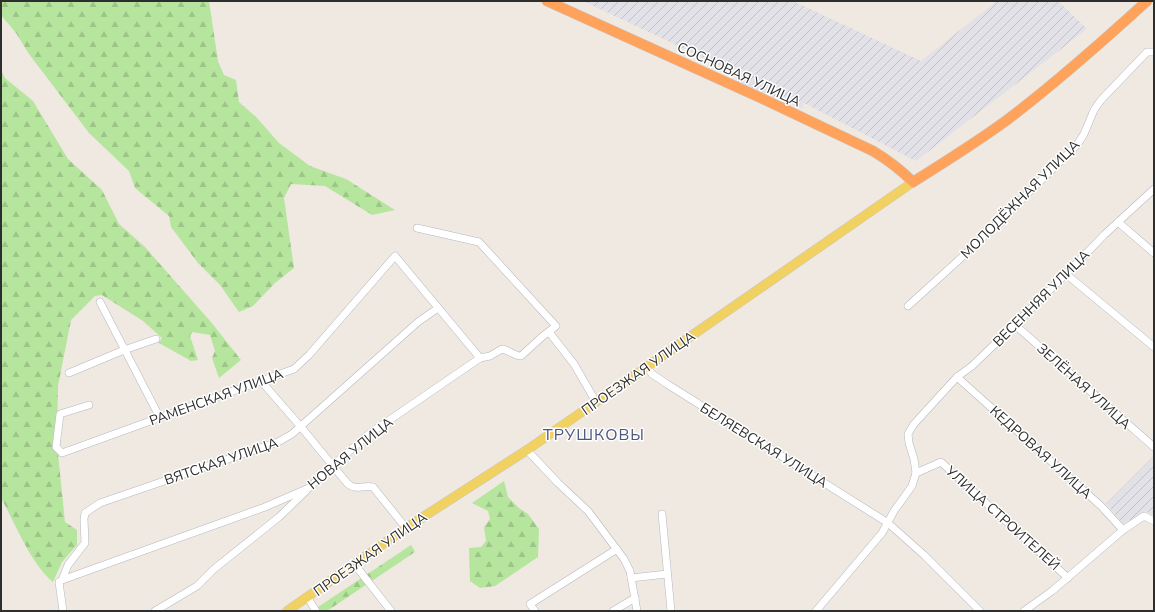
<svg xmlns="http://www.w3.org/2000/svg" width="1155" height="612" viewBox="0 0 1155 612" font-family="'Nunito Sans',sans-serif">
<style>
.industrial{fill:url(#industrial-furrows)}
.forest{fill:url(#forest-firs)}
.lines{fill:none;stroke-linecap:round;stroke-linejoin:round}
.minor-casing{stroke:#b4b7c1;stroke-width:8}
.major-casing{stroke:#c9c9c9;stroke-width:10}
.highway-casing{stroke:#c9c9c9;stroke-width:11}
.minor{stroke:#fff;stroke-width:7}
.major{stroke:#f2d163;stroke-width:9}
.highway{stroke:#ffa35c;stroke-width:10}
.labels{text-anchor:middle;stroke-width:3;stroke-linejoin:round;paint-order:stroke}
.street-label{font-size:14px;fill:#2e2e2e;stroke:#fff}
.quarter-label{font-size:16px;letter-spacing:1px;fill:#4d5680;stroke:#fff}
</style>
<defs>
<pattern id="industrial-furrows" width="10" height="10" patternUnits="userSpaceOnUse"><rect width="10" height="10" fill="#e3e1e8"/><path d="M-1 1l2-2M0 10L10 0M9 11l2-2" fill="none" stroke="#c3c1c7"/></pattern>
<pattern id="forest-firs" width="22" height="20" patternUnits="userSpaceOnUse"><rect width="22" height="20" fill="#b6e59e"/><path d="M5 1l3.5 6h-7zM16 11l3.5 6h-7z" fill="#9dc588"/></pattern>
</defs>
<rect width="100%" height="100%" fill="#efe9e1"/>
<g class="industrial">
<polygon points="583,1 793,1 921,61 997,1 1058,1 1087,29 916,161 804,103 802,108 737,82 740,75"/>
<polygon points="1154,456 1154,515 1145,511 1124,524 1106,504"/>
</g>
<g class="forest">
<polygon points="1,1 209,1 218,61 224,75 236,80 239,102 257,118 279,143 310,166 346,179 395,210 372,215 325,186 291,184 284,198 294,268 275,283 253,306 239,312 220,285 198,263 171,227 169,216 135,188 129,171 89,133 29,54 16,33 1,15"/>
<path d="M1,70L5,78L33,101L68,159L102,190L119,224L144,246L211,322L241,360L219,378L212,358L215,351L210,335L192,332L190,336L198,360L191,361L159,343L162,338L143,321L102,295L95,296L71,320L58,386L57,444L65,522L77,530V545L62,562L53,582C31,564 15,523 1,498Z"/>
<polygon points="504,481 508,497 519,508 528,514 539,529 538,557 495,586 480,588 470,581 469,548 481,547 486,541 484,527 490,519 488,511 472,503"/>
<polygon points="411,545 415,552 327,611 312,611"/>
</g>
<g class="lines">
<g class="minor-casing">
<g id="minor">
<polyline points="1118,222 1154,253"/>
<path d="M417,228L479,242L556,326L543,336L521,356C514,356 509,350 502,349L490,356L480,358"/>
<polyline points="1066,274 1154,347"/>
<polyline points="100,302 160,418"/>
<polyline points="908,306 972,248 1077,145 1084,134 1094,110 1101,100 1147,52 1154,52"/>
<polyline points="1015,325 1154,447"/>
<polyline points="549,332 574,364 596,402"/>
<polyline points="647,367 652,374 667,384 888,523 924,555 980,611"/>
<polyline points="69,373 124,350 156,339"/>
<polyline points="957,377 1101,506 1123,530"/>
<path d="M261,381L301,427L347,483C355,491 363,485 373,487L406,528"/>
<polyline points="527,450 558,483 588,511 624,559 630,571 637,611"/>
<polyline points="916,473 941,462 1068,578"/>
<polyline points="662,514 671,611"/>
<polyline points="355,565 391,611"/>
<polyline points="631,578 667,574"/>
<polyline points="62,580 265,507 309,488 332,466 369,434 480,358 395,256 309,355 294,369 62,453 56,447 60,414 89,405"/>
<polyline points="62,580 68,565 85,543 84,519 85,513 100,503 278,442 292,434 418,322 438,308"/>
<polyline points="59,582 63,611"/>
<polyline points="308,598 316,611"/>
<polyline points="155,611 197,586 214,569 279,517 306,491"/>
<polyline points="535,611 530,604 617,549"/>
<polyline points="613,611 635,598"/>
<polyline points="816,611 882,533 894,511 912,486 916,473 914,459 909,443 908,434 914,424 957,377 972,366 997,342 1078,262 1104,235 1154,189"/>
<polyline points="1024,611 1052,591 1123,530 1144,516 1154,521"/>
</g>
</g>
<g class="major-casing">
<polyline id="major" points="287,611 406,528 527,450 913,182"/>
</g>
<g class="highway-casing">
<path id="highway" d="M547,1L761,98L873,151C888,160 901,170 913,182C945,162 977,142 1007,120C1056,83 1102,42 1147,1"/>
</g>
<use href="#minor" class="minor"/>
<use href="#major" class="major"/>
<use href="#highway" class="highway"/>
</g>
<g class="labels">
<g class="street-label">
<text transform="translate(739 74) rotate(25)" y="5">СОСНОВАЯ УЛИЦА</text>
<text transform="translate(1020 199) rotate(-45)" y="5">МОЛОДЁЖНАЯ УЛИЦА</text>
<text transform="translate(1041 298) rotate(-45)" y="5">ВЕСЕННЯЯ УЛИЦА</text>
<text transform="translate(638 373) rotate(-35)" y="5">ПРОЕЗЖАЯ УЛИЦА</text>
<text transform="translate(1084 386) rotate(42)" y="5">ЗЕЛЁНАЯ УЛИЦА</text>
<text transform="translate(216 397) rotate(-20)" y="5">РАМЕНСКАЯ УЛИЦА</text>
<text transform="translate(764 445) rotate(32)" y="5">БЕЛЯЕВСКАЯ УЛИЦА</text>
<text transform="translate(1041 452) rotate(42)" y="5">КЕДРОВАЯ УЛИЦА</text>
<text transform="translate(350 453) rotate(-39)" y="5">НОВАЯ УЛИЦА</text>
<text transform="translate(221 461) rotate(-19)" y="5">ВЯТСКАЯ УЛИЦА</text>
<text transform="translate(1003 518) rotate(42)" y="5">УЛИЦА СТРОИТЕЛЕЙ</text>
<text transform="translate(370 554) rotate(-35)" y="5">ПРОЕЗЖАЯ УЛИЦА</text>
</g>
<g class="quarter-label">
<text x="594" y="440">ТРУШКОВЫ</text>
</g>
</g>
<rect width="1155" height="612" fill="none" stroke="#2e2e2e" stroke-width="4"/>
</svg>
